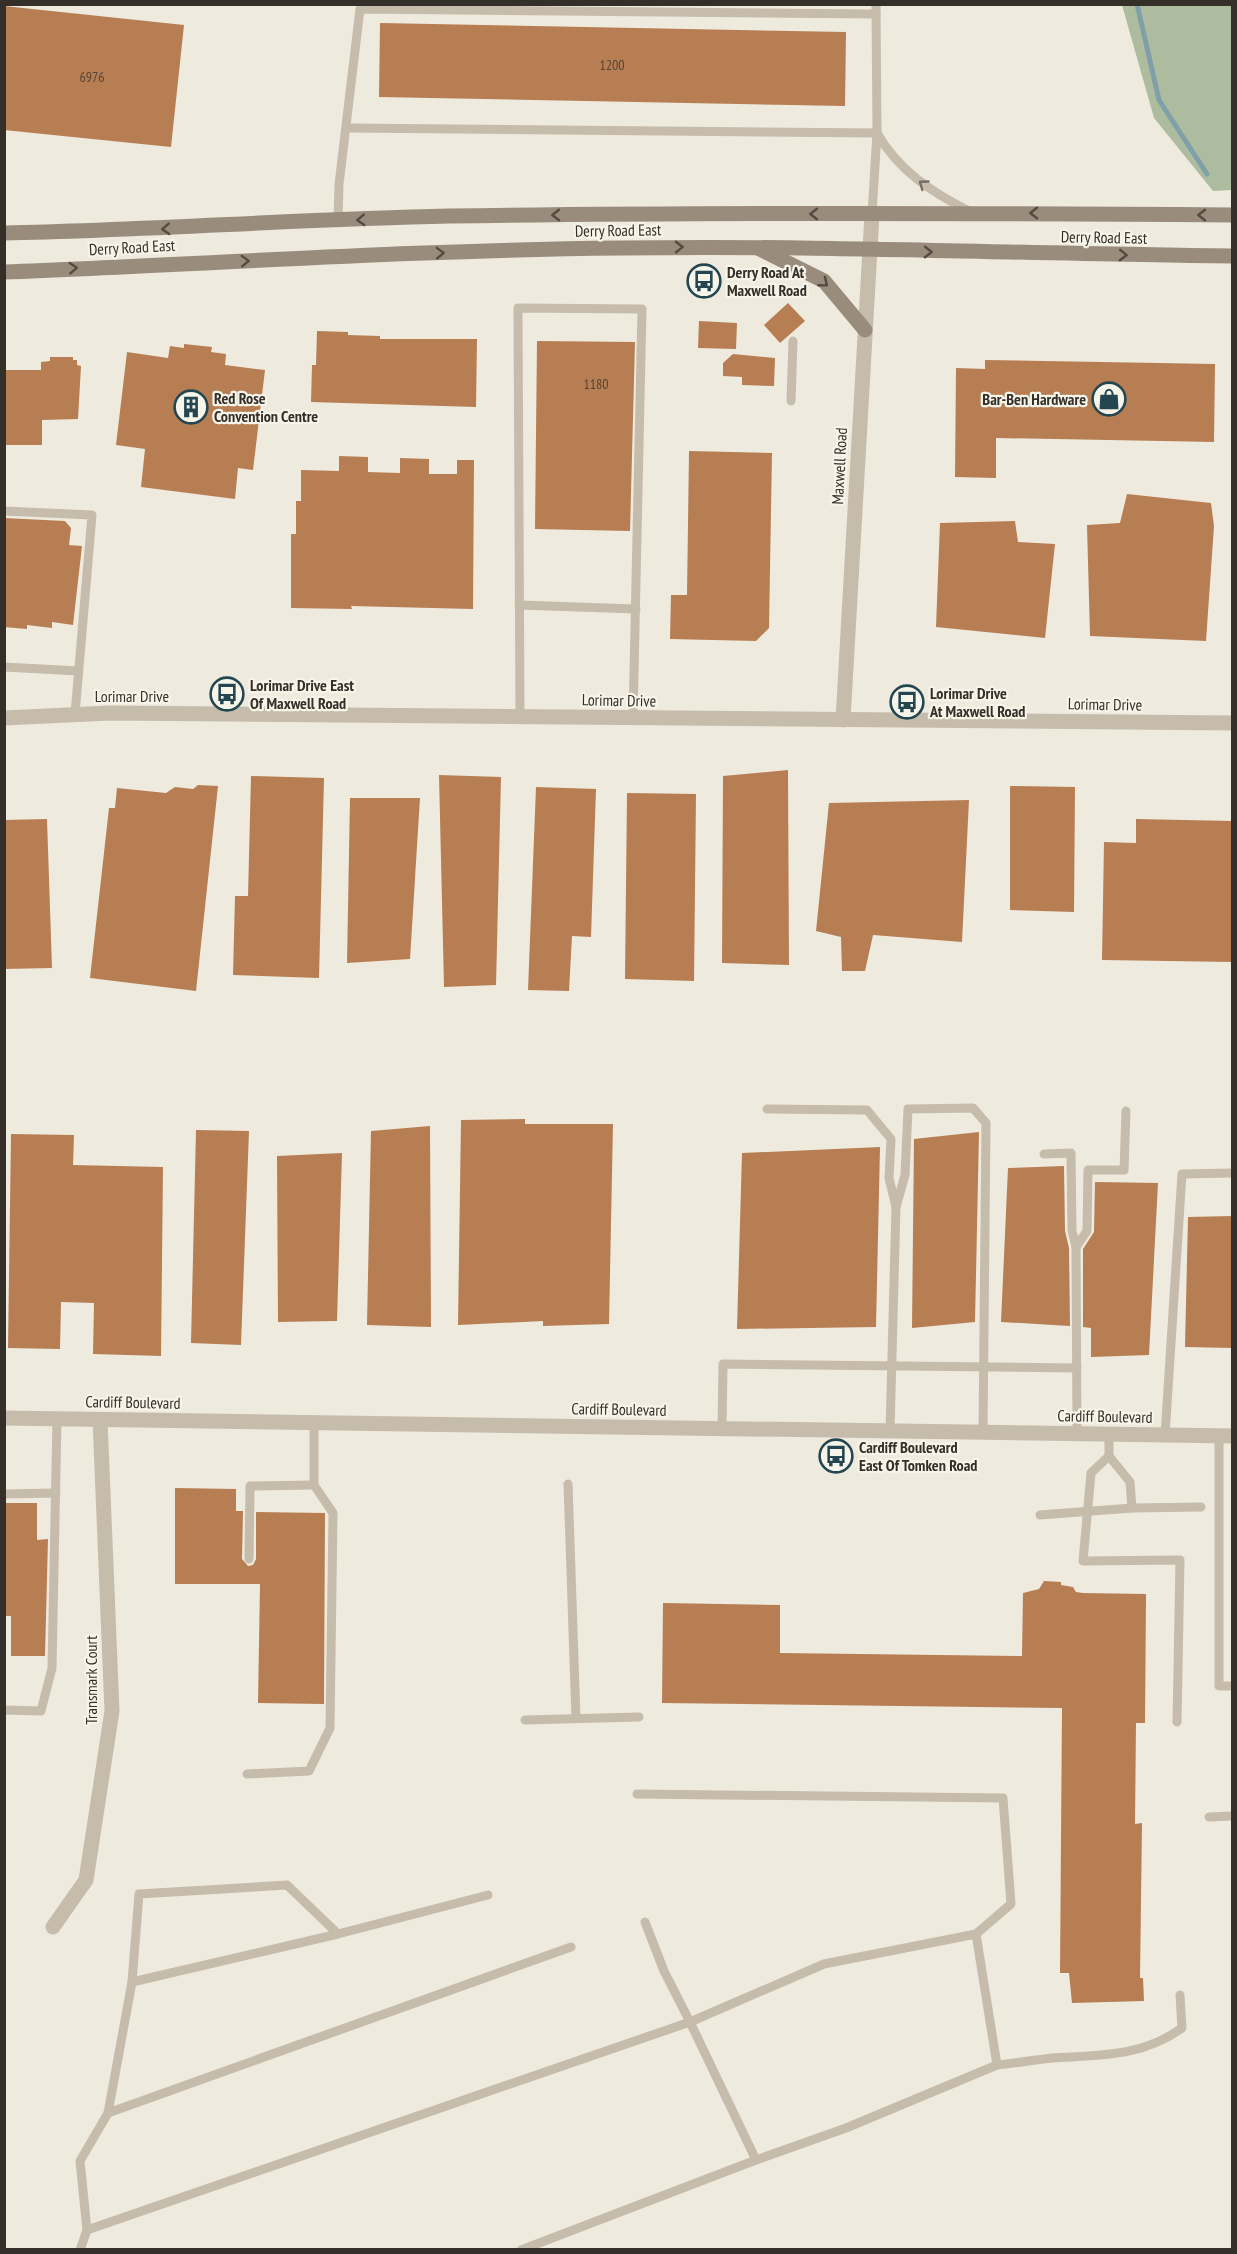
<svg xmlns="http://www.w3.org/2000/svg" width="1237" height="2254" viewBox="0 0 1237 2254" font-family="'PT Sans Narrow',sans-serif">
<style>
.green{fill:#adbc9f}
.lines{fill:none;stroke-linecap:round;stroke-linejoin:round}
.stream{stroke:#80a0a9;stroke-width:5}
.building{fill:#b77e54}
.lane{stroke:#c6bcab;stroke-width:9}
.street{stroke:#c6bcab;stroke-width:15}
.secondary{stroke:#998c7d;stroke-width:15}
.oneway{stroke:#766e64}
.oneway2{stroke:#534b42}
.labels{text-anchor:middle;stroke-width:4.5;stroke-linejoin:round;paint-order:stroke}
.number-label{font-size:14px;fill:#564334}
.street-label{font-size:16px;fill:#352f29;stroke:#f7f4e9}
.poi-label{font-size:16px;font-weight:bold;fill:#352f29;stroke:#f7f4e9;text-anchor:start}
</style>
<rect width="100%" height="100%" fill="#efeade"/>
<polygon class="green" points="1122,5 1232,5 1232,190 1213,191 1154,118"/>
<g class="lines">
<polyline class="stream" points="1137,4 1159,100 1207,174"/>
</g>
<g class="building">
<polygon points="4,6 184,25 171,147 4,130"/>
<polygon points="380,23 846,32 845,106 379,97"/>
<polygon points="788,303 805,321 780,343 764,325"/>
<polygon points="699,321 737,323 736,349 698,348"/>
<polygon points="317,331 348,332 348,335 380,336 380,339 477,339 476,407 311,402 312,365 316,365"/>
<polygon points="537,341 635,342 630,531 535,529"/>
<polygon points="184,344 212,347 211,352 226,354 225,365 265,370 253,470 238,468 235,499 141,487 145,449 116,445 127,352 168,358 170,346 184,348"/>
<polygon points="733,354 775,358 774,386 742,385 742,377 723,376 723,363"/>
<polygon points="50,357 73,357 73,360 77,360 77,365 81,366 78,419 42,420 42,445 4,445 4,370 41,370 41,362 50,361"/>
<polygon points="985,360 1215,364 1214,442 996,438 996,478 955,477 956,368 985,369"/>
<polygon points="689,451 772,453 769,628 756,641 670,639 671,595 687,595"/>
<polygon points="339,456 368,457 368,472 400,473 400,458 429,459 429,474 457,474 457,460 474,460 473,609 351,606 352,609 291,608 291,534 296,534 296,501 301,501 301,470 339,471"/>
<polygon points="1127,494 1211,503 1214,526 1206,641 1090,636 1087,525 1120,523"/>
<polygon points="4,518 65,521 71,528 69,545 82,546 73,625 52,622 52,628 27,625 27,629 4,627"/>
<polygon points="1015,521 1018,542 1055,544 1045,638 936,627 940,523"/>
<polygon points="788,770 789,965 722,963 723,776"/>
<polygon points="439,775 501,777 496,985 444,987"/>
<polygon points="251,776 324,778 319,978 233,975 235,896 248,896"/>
<polygon points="198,785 218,786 196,991 90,978 109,808 115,808 117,788 166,793 175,787 193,789"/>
<polygon points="1010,786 1075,787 1074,912 1010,910"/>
<polygon points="536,787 596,789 591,937 572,936 569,991 528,990"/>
<polygon points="627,793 696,794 694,981 625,979"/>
<polygon points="350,798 420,798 410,959 347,963"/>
<polygon points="969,800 962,942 873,935 865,971 842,971 841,937 816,931 829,803"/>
<polygon points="47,819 52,968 4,969 4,820"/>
<polygon points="1136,819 1233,821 1233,962 1102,960 1104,842 1136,843"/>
<polygon points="525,1119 525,1124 613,1124 609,1324 543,1326 543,1321 458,1325 461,1120"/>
<polygon points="430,1126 431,1327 367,1325 371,1131"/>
<polygon points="196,1130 249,1131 241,1345 191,1343"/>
<polygon points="979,1132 975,1322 912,1328 914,1139"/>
<polygon points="11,1134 74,1135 73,1165 163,1167 161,1356 93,1354 94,1303 61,1302 60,1349 8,1348"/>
<polygon points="880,1147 876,1327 737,1329 742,1153"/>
<polygon points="342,1153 337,1321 278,1322 277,1156"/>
<polygon points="1064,1166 1065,1231 1069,1248 1070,1326 1001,1322 1008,1168"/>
<polygon points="1095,1182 1158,1183 1149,1355 1091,1357 1091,1328 1083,1327 1083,1249 1094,1232"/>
<polygon points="1233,1216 1233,1348 1185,1347 1188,1217"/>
<polygon points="175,1488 236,1489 236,1511 243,1511 242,1559 248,1566 253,1565 256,1559 256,1512 325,1513 324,1704 258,1703 260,1584 175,1584"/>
<polygon points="4,1503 37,1503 37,1540 48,1539 45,1656 11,1656 11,1616 4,1616"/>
<polygon points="1044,1581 1061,1582 1061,1585 1073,1587 1076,1592 1083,1593 1146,1594 1145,1723 1136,1723 1135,1824 1142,1823 1140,1978 1143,1978 1144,2001 1072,2003 1069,1973 1060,1973 1062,1708 662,1703 663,1603 780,1605 780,1653 1022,1656 1023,1593 1039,1589"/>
</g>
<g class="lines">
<g class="lane">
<polyline points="348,128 877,133"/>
<path d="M877,133C898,170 931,192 969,211"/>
<polyline points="872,214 877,133 876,4"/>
<polyline points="338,221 339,184 360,9 876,14"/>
<polyline points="791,401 793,341"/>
<polyline points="4,511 92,515 75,714"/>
<polyline points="519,605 636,609"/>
<polyline points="4,667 78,671"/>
<polyline points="520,717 518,308 642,309 633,718"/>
<polyline points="767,1109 867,1110 891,1139 889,1178 896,1207 890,1431"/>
<polyline points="1044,1154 1071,1153 1072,1231 1076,1247 1077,1434"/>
<polyline points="896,1207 905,1175 908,1109 973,1108 986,1123 983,1433"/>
<polyline points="1076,1247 1087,1231 1088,1170 1124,1170 1126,1111"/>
<polyline points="722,1429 723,1364 1077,1368"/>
<polyline points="1109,1434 1109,1456 1091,1473 1083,1561 1180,1560 1177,1722"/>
<polyline points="1165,1435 1182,1174 1232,1173"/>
<polyline points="1219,1436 1219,1686 1232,1686"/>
<polyline points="1109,1456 1130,1482 1132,1508 1201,1507"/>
<polyline points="568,1484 576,1718"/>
<polyline points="4,1494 56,1493"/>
<polyline points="1040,1515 1132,1508"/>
<polyline points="249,1559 250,1486 314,1485"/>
<polyline points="4,1710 41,1711 52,1668 57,1419"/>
<polyline points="525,1720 639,1717"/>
<polyline points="247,1774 309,1771 330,1728 333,1513 314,1485 314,1423"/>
<polyline points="637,1794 1003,1798 1011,1904 976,1934 824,1964 690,2022 664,1971 645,1922"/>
<polyline points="1209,1817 1232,1816"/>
<polyline points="488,1895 338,1934 132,1982 108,2113 571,1947"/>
<polyline points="132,1982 139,1894 287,1885 338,1934"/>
<path d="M997,2065C1016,2063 1034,2060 1053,2058C1100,2055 1142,2057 1182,2028L1180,1995"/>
<polyline points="87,2230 690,2022 756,2160 846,2128 997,2065 976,1934"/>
<polyline points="80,2250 87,2230 80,2161 108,2113"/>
<polyline points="521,2250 756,2160"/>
</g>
<g class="street">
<polyline points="4,718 110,713 1232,723"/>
<polyline points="843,720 872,214"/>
<polyline points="4,1418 1232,1436"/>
<polyline points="53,1927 86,1880 112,1711 100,1420"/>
</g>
<g class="secondary">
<path d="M4,233C153,230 301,219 449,216C710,212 971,213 1232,215"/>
<polyline points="760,249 824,281 865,330"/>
<path d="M4,272C210,264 416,250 621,248C825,245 1029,254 1232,256"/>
</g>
</g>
<defs><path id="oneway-chevron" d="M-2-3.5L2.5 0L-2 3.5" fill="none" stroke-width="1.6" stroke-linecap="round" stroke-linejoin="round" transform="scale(1.5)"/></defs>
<use class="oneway" href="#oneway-chevron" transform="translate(923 184) rotate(-144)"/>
<g class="oneway2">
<use href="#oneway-chevron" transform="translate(1034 213) rotate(-180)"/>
<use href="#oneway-chevron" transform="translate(814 214) rotate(180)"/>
<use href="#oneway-chevron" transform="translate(556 215) rotate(180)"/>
<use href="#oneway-chevron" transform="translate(1202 215) rotate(-180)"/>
<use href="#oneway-chevron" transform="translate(361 220) rotate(177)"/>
<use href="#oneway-chevron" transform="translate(166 229) rotate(177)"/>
<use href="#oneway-chevron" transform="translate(679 247) rotate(-1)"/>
<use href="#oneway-chevron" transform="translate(928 252) rotate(1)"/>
<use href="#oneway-chevron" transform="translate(440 253) rotate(-2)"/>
<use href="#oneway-chevron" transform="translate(1123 255) rotate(1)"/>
<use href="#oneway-chevron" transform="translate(245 261) rotate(-2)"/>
<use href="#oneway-chevron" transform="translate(73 268) rotate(-3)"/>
<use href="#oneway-chevron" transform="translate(824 283) rotate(39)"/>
</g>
<defs>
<g id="bus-ring" transform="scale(1.725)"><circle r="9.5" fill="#f7f4e9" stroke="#244651" stroke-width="1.5"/><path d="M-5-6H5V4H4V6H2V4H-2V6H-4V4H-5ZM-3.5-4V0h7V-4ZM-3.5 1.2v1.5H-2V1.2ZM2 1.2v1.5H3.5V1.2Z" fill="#244651"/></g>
<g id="shop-ring" transform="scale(1.725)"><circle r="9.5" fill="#f7f4e9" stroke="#244651" stroke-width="1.5"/><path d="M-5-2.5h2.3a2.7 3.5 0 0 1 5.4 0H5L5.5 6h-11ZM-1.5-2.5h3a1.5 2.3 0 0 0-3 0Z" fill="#244651"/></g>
<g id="building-ring" transform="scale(1.725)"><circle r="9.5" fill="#f7f4e9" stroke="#244651" stroke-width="1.5"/><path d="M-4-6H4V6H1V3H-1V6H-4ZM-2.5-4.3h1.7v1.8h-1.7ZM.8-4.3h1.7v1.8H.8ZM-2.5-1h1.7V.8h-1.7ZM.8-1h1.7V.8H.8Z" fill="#244651"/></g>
</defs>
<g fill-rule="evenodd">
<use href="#bus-ring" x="704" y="281"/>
<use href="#shop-ring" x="1109" y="399"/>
<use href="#building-ring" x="191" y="407"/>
<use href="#bus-ring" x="227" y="694"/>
<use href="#bus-ring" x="907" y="702"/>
<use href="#bus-ring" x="836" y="1456"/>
</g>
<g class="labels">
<g class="number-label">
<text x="612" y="70">1200</text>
<text x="92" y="82">6976</text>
<text x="596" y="389">1180</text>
</g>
<g class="street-label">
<text transform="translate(618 230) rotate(-1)" y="6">Derry Road East</text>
<text transform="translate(1104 237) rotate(1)" y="6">Derry Road East</text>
<text transform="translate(132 247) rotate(-3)" y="6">Derry Road East</text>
<text transform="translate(839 466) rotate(-87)" y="6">Maxwell Road</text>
<text x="132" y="702">Lorimar Drive</text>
<text transform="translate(619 700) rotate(1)" y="6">Lorimar Drive</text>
<text transform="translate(1105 704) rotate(1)" y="6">Lorimar Drive</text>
<text transform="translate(133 1402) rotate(1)" y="6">Cardiff Boulevard</text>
<text transform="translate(619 1409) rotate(1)" y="6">Cardiff Boulevard</text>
<text transform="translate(1105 1416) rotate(1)" y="6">Cardiff Boulevard</text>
<text transform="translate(91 1680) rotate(-90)" y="6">Transmark Court</text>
</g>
<g class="poi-label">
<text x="727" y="278">Derry Road At<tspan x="727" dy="18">Maxwell Road</tspan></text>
<text x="214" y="404">Red Rose<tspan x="214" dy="18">Convention Centre</tspan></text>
<text x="1086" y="405" text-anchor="end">Bar-Ben Hardware</text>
<text x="250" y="691">Lorimar Drive East<tspan x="250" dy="18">Of Maxwell Road</tspan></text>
<text x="930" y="699">Lorimar Drive<tspan x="930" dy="18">At Maxwell Road</tspan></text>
<text x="859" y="1453">Cardiff Boulevard<tspan x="859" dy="18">East Of Tomken Road</tspan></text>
</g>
</g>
<rect width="1237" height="2254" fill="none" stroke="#352f29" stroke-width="12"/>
</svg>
